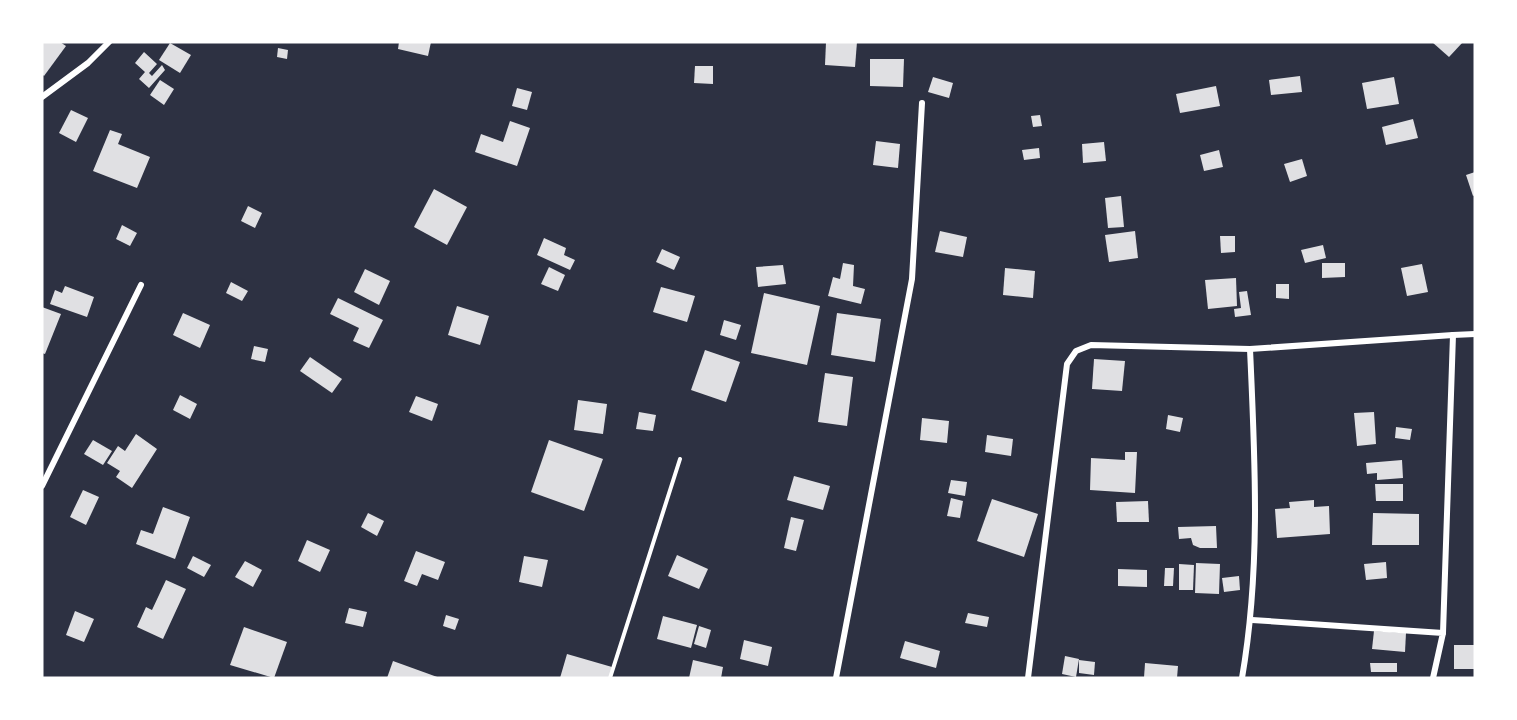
<svg xmlns="http://www.w3.org/2000/svg" width="1517" height="720" viewBox="0 0 1517 720" font-family="Rubik,sans-serif">
<style>
.building{fill:#e0e0e3}
.lines{fill:none;stroke-linecap:round;stroke-linejoin:round}
.path{stroke:#fff;stroke-width:4}
.minor{stroke:#fff;stroke-width:6}
</style>
<rect width="100%" height="100%" fill="#2d3142"/>
<g class="building">
<polygon points="42,42 60,42 66,46 44,76 42,74"/>
<polygon points="399,42 431,42 428,56 398,49"/>
<polygon points="826,42 857,42 855,67 825,65"/>
<polygon points="1432,42 1463,42 1449,57"/>
<polygon points="170,43 191,55 180,73 159,60"/>
<polygon points="278,48 288,50 287,59 277,57"/>
<polygon points="144,52 157,64 149,73 152,76 162,65 165,70 149,88 139,79 145,72 135,63"/>
<polygon points="870,59 904,59 903,87 870,86"/>
<polygon points="695,66 713,66 713,84 694,83"/>
<polygon points="1300,76 1302,92 1271,95 1269,80"/>
<polygon points="933,77 953,83 949,98 928,92"/>
<polygon points="1394,77 1399,104 1367,109 1362,83"/>
<polygon points="160,80 174,89 164,105 150,95"/>
<polygon points="1216,86 1220,106 1180,113 1176,94"/>
<polygon points="517,88 532,92 527,110 512,106"/>
<polygon points="71,110 88,118 76,142 59,133"/>
<polygon points="1040,115 1042,126 1033,127 1031,116"/>
<polygon points="1413,119 1418,138 1386,145 1382,127"/>
<polygon points="510,121 530,128 517,166 475,152 481,134 503,142"/>
<polygon points="110,130 122,134 118,144 150,157 137,188 93,171"/>
<polygon points="876,141 900,144 898,168 873,165"/>
<polygon points="1104,142 1106,161 1083,163 1082,144"/>
<polygon points="1039,148 1040,158 1024,160 1022,150"/>
<polygon points="1219,150 1223,167 1204,171 1200,155"/>
<polygon points="1302,159 1307,176 1290,182 1284,164"/>
<polygon points="1475,172 1475,195 1473,196 1466,175"/>
<polygon points="434,189 467,207 447,245 414,227"/>
<polygon points="1121,196 1124,227 1108,228 1105,198"/>
<polygon points="248,206 262,213 255,228 241,221"/>
<polygon points="122,225 137,233 130,246 116,239"/>
<polygon points="940,231 967,237 963,257 935,252"/>
<polygon points="1135,231 1138,258 1109,262 1105,235"/>
<polygon points="1220,236 1235,236 1235,252 1221,253"/>
<polygon points="544,238 566,248 564,255 575,260 570,270 537,255"/>
<polygon points="1323,245 1326,258 1305,263 1301,250"/>
<polygon points="662,249 680,257 674,270 656,262"/>
<polygon points="843,263 854,265 853,286 865,289 861,304 828,296 833,277 840,279"/>
<polygon points="1322,263 1345,263 1345,277 1322,278"/>
<polygon points="1422,264 1428,292 1407,296 1401,268"/>
<polygon points="783,265 786,284 758,287 756,267"/>
<polygon points="549,267 565,275 558,291 541,284"/>
<polygon points="1005,268 1035,271 1033,298 1003,295"/>
<polygon points="365,269 390,281 379,305 354,292"/>
<polygon points="1236,278 1237,306 1208,309 1205,280"/>
<polygon points="231,282 248,291 242,301 226,293"/>
<polygon points="1276,284 1289,284 1289,299 1276,298"/>
<polygon points="65,286 94,297 87,317 50,304 55,290 62,293"/>
<polygon points="661,287 695,296 687,322 653,312"/>
<polygon points="1247,291 1251,315 1235,317 1234,309 1241,308 1239,292"/>
<polygon points="764,293 820,306 807,365 751,353"/>
<polygon points="338,298 383,320 369,348 353,341 359,328 330,314"/>
<polygon points="457,306 489,316 480,345 448,335"/>
<polygon points="42,307 61,314 45,354 42,353"/>
<polygon points="183,313 210,325 200,348 173,335"/>
<polygon points="837,313 881,319 875,362 831,355"/>
<polygon points="724,320 741,325 736,340 720,335"/>
<polygon points="254,346 268,349 265,362 251,359"/>
<polygon points="705,350 740,362 726,402 691,390"/>
<polygon points="310,357 342,379 332,393 300,371"/>
<polygon points="1094,359 1125,361 1122,391 1092,389"/>
<polygon points="825,373 853,377 847,426 818,422"/>
<polygon points="180,395 197,404 190,419 173,410"/>
<polygon points="416,396 438,404 432,421 409,412"/>
<polygon points="578,400 607,404 603,434 574,430"/>
<polygon points="639,412 656,415 653,431 636,429"/>
<polygon points="1374,412 1376,444 1357,446 1354,413"/>
<polygon points="1168,415 1183,418 1180,432 1166,429"/>
<polygon points="922,418 949,421 947,443 920,440"/>
<polygon points="1396,427 1412,429 1410,440 1395,438"/>
<polygon points="136,434 157,449 132,488 116,477 120,471 107,463 118,446 125,451"/>
<polygon points="987,435 1013,439 1011,456 985,452"/>
<polygon points="93,440 112,451 103,465 84,454"/>
<polygon points="549,440 603,459 584,511 531,492"/>
<polygon points="1125,452 1137,452 1135,493 1090,490 1091,458 1125,460"/>
<polygon points="1402,460 1403,478 1377,480 1377,473 1367,474 1366,463"/>
<polygon points="794,476 830,486 823,510 787,500"/>
<polygon points="951,480 967,482 965,496 948,493"/>
<polygon points="1375,484 1403,484 1403,501 1376,501"/>
<polygon points="83,490 99,497 86,525 70,517"/>
<polygon points="951,498 963,501 960,518 947,516"/>
<polygon points="992,499 1038,514 1024,557 977,541"/>
<polygon points="1314,500 1314,507 1329,506 1330,534 1277,538 1275,509 1290,508 1289,502"/>
<polygon points="1148,501 1149,522 1117,522 1116,502"/>
<polygon points="163,507 190,517 175,559 136,544 141,530 153,534"/>
<polygon points="368,513 384,521 377,536 361,527"/>
<polygon points="1373,513 1419,514 1419,545 1372,545"/>
<polygon points="791,517 804,520 796,551 784,548"/>
<polygon points="1216,526 1217,548 1200,548 1193,545 1191,538 1179,539 1178,527"/>
<polygon points="307,540 330,550 320,572 298,561"/>
<polygon points="416,551 445,562 438,580 422,574 417,586 404,581"/>
<polygon points="677,555 708,569 699,589 668,576"/>
<polygon points="193,556 211,565 204,577 187,568"/>
<polygon points="524,556 548,560 542,587 519,582"/>
<polygon points="245,561 262,570 253,587 235,577"/>
<polygon points="1386,562 1387,578 1366,580 1364,564"/>
<polygon points="1196,563 1220,564 1219,594 1195,593"/>
<polygon points="1179,564 1194,565 1193,590 1179,590"/>
<polygon points="1165,568 1174,568 1173,586 1164,586"/>
<polygon points="1118,569 1147,570 1147,587 1118,586"/>
<polygon points="1239,576 1240,590 1224,592 1222,578"/>
<polygon points="166,580 186,589 163,639 137,627 146,607 152,610"/>
<polygon points="349,608 367,612 363,627 345,623"/>
<polygon points="75,611 94,619 84,642 66,635"/>
<polygon points="968,613 989,617 987,627 965,623"/>
<polygon points="446,615 459,619 455,630 443,626"/>
<polygon points="663,616 697,625 691,648 657,639"/>
<polygon points="699,626 711,630 706,648 694,644"/>
<polygon points="244,627 287,642 274,678 230,665"/>
<polygon points="1374,631 1406,633 1405,652 1372,649"/>
<polygon points="744,640 772,647 768,666 740,659"/>
<polygon points="905,641 940,651 936,668 900,658"/>
<rect x="1454" y="645" width="21" height="24"/>
<polygon points="567,654 612,667 609,678 560,678"/>
<polygon points="1065,656 1079,659 1076,677 1062,674"/>
<polygon points="693,660 723,667 721,678 689,678"/>
<polygon points="1079,660 1095,662 1094,675 1079,673"/>
<polygon points="393,661 440,678 387,678"/>
<polygon points="1145,663 1178,666 1177,678 1144,678"/>
<polygon points="1370,663 1397,663 1397,672 1371,672"/>
</g>
<g class="lines">
<polyline class="path" points="610,678 680,459"/>
<g class="minor">
<polyline points="42,97 88,63 109,42"/>
<polyline points="1453,335 1475,334"/>
<polyline points="42,486 141,285"/>
<polyline points="1252,620 1443,633 1433,678"/>
<polyline points="836,678 912,279 922,103"/>
<polyline points="1028,678 1067,364 1076,351 1091,345 1250,349 1453,335 1443,633"/>
<path d="M1242,678C1261,568 1255,460 1250,349"/>
</g>
</g>
<rect width="1517" height="720" fill="none" stroke="#ffffff" stroke-width="87"/>
</svg>
